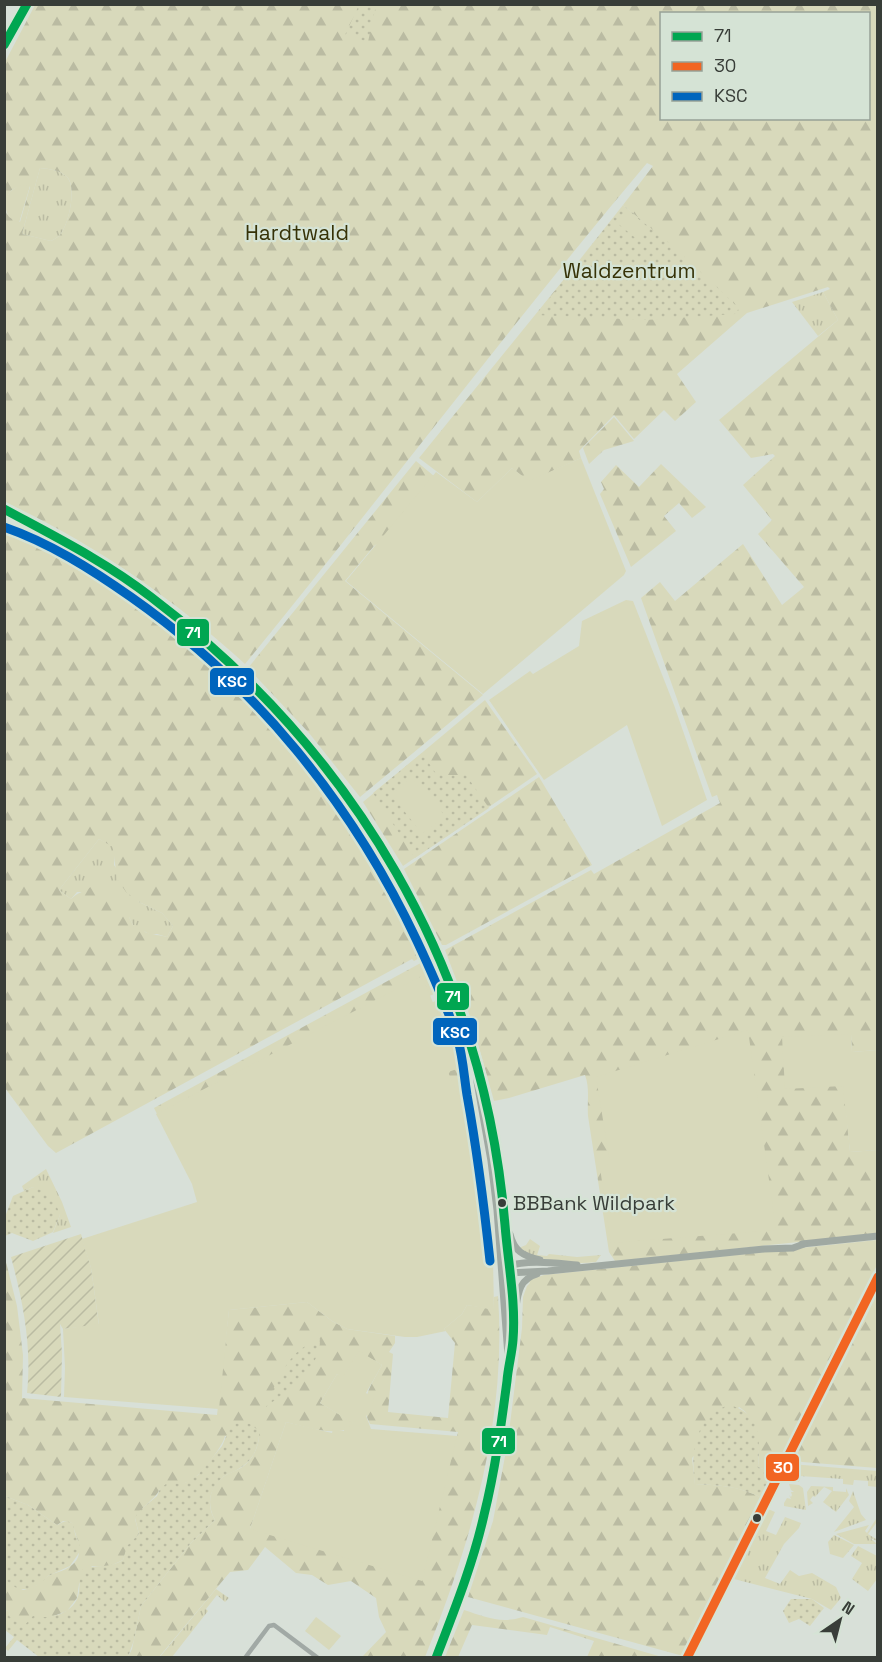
<svg xmlns="http://www.w3.org/2000/svg" width="882" height="1662" viewBox="0 0 882 1662" font-family="'Space Grotesk',sans-serif">
<style>
.grass{fill:url(#grass-tufts)}
.forest{fill:url(#forest-firs);fill-rule:evenodd}
.park{fill:url(#park-dots)}
.garden{fill:url(#garden-furrows)}
.pitch{fill:#d8d9bb}
.lines{fill:none;stroke-linecap:round;stroke-linejoin:round}
.street{stroke:#a1a9a5;stroke-width:4.5}
.secondary{stroke:#a0a9a2;stroke-width:7}
.primary{stroke:#98a39c;stroke-width:8}
.bus-1-casing{stroke:#d5e3d5;stroke-width:14}
.bus-2-casing{stroke:#d5e3d5;stroke-width:14}
.bus-3-casing{stroke:#d5e3d5;stroke-width:14}
.bus-1{stroke:#00a651;stroke-width:9}
.bus-2{stroke:#f26522;stroke-width:9}
.bus-3{stroke:#0065bd;stroke-width:9}
.bus-dot{fill:#383d38;stroke:#d5e3d5;stroke-width:2}
.labels{text-anchor:middle;stroke-width:4.5;stroke-linejoin:round;paint-order:stroke}
.bus-label{font-size:20px;fill:#383d38;stroke:#d5e3d5;text-anchor:start}
.park-label{font-size:21px;fill:#363207;stroke:#d5e3d5}
.line-badge{stroke:#d5e3d5;stroke-width:2}
.badge-label{font-size:16px;text-anchor:middle;font-weight:bold;fill:#fff}
</style>
<defs>
<pattern id="grass-tufts" width="24" height="20" patternUnits="userSpaceOnUse" patternTransform="scale(1.5)"><rect width="24" height="20" fill="#d8d9bb"/><path d="M3 7l-1-3M5 7V3M7 7l1-3M15 17l-1-3M17 17v-4M19 17l1-3" fill="none" stroke="#babba2"/></pattern>
<pattern id="forest-firs" width="22" height="20" patternUnits="userSpaceOnUse" patternTransform="scale(1.5)"><rect width="22" height="20" fill="#d8d9bb"/><path d="M5 1l3.5 6h-7zM16 11l3.5 6h-7z" fill="#babba2"/></pattern>
<pattern id="park-dots" width="8" height="8" patternUnits="userSpaceOnUse" patternTransform="scale(1.5)"><rect width="8" height="8" fill="#d8d9bb"/><path d="M2 2h.1M6 6h.1" fill="none" stroke="#babba2" stroke-width="1.8" stroke-linecap="round"/></pattern>
<pattern id="garden-furrows" width="10" height="10" patternUnits="userSpaceOnUse" patternTransform="scale(1.5)"><rect width="10" height="10" fill="#d8d9bb"/><path d="M-1 1l2-2M0 10L10 0M9 11l2-2" fill="none" stroke="#babba2"/></pattern>
</defs>
<rect width="100%" height="100%" fill="#d8e0d8"/>
<g class="grass">
<path d="M40,168C49,169 60,170 67,177C77,187 69,226 59,236C57,238 54,239 51,241L22,234Z"/>
<polygon points="823,292 838,320 818,336 792,302"/>
<polygon points="99,839 113,846 115,852 114,865 139,902 162,913 173,926 167,937 157,934 151,935 133,925 129,917 86,892 77,892 71,899 59,890"/>
<polygon points="46,1169 62,1202 71,1227 53,1233 60,1215 33,1187 24,1191 22,1186"/>
<path d="M530,1239L540,1246L537,1255L547,1256L549,1254L577,1257L601,1255L596,1262C572,1265 543,1261 521,1251V1247L526,1245Z"/>
<polygon points="791,1464 877,1471 877,1487 868,1486 868,1481 854,1480 853,1485 843,1484 843,1479 800,1476 799,1482 782,1480"/>
<polygon points="789,1484 799,1485 803,1488 806,1510 784,1506 784,1503 787,1498 791,1499 789,1495 791,1497 792,1495 791,1492 794,1492 791,1490"/>
<polygon points="811,1486 833,1487 833,1491 846,1492 846,1488 849,1495 836,1512 823,1502 832,1491 824,1487 815,1497 813,1496 810,1500 813,1503 808,1506 807,1492"/>
<polygon points="853,1491 861,1514 866,1520 834,1532 854,1507 849,1501"/>
<polygon points="768,1509 775,1512 766,1531 776,1535 785,1517 801,1523 799,1528 784,1544 765,1578 780,1584 790,1570 799,1576 812,1573 836,1587 841,1598 831,1610 812,1599 734,1579"/>
<polygon points="876,1519 877,1522 868,1534 876,1539 877,1537 877,1541 870,1538 877,1544 854,1544 836,1534 869,1525 865,1531 867,1533"/>
<polygon points="834,1535 854,1545 843,1558 830,1554 828,1542"/>
<polygon points="858,1546 877,1556 877,1579 868,1591 852,1579 862,1563 851,1556"/>
<polygon points="216,1589 229,1598 225,1602 217,1595 206,1609 208,1611 172,1657 159,1658"/>
</g>
<g class="forest">
<path d="M35,5H877V1050L852,1052L851,1034L844,1086L850,1152L877,1150V1234L615,1261L609,1252L588,1116C587,1102 590,1088 585,1075L509,1098L494,1101L471,1019L445,950L591,870L594,874L720,803L717,795L712,797L641,598L660,582L675,601L743,544L782,605L804,587L758,534L772,520L743,485L775,456L773,454L751,458L719,420L838,320L823,292L830,289L828,287L747,313L677,374L696,402L675,421L664,410L634,439L614,415L579,451L581,458L529,482L512,468L477,502L419,458L565,278L657,234L623,205L653,166L647,163C509,327 380,499 245,664C173,598 93,543 5,502V62ZM662,14H868V118H662ZM40,168C49,169 60,170 67,177C77,186 69,226 59,236C57,238 54,239 51,241L22,234ZM30,186V187L20,222C15,220 10,218 7,214C3,207 7,191 15,188C19,186 25,187 30,186Z"/>
<polygon points="614,417 634,441 604,450 589,464 583,448"/>
<polygon points="416,461 453,492 374,546 345,581 483,695 360,797 309,733 248,668"/>
<polygon points="661,464 706,507 692,518 679,503 664,516 676,531 631,567 600,494 604,489 601,482 616,465 639,487"/>
<path d="M4,523C47,540 85,564 123,589C256,680 361,807 428,953L414,961L412,959L56,1153L48,1146L5,1088ZM99,839L113,847L117,879L126,892L139,902L162,913L173,926L167,937C160,935 152,935 145,932L142,926L133,925L129,917V907C118,896 108,890 93,885C85,892 78,892 71,899L59,890Z"/>
<polygon points="485,700 537,774 403,866 363,802"/>
<polygon points="539,777 592,865 446,945 442,945 404,869"/>
<polygon points="428,959 430,959 443,990 158,1116 154,1108"/>
<polygon points="446,996 466,1062 458,1062 414,1011"/>
<polygon points="460,1068 468,1069 472,1102 455,1104 457,1095 447,1071"/>
<path d="M877,1240V1265L774,1473L758,1467C760,1446 759,1419 739,1407L692,1458L695,1484C719,1485 740,1486 762,1498L683,1656L468,1597L493,1521L508,1440L522,1328L523,1297L527,1286L530,1283L528,1280L544,1275Z"/>
<path d="M4,1254L17,1306L23,1355L22,1398L217,1415L229,1310L307,1302L332,1321L347,1329L395,1336V1343L389,1352L393,1354L388,1412L448,1418L455,1343L444,1329L462,1314L467,1305L494,1309V1297L498,1296C507,1421 471,1543 425,1657H362L386,1632L379,1617L376,1598L351,1581L328,1585L312,1575L296,1573L265,1547L248,1570L230,1572L159,1657H128L132,1649L141,1606L190,1544L215,1520C206,1504 209,1485 226,1475C233,1471 242,1469 247,1463C254,1456 258,1447 259,1437L225,1436C223,1446 202,1473 193,1479C184,1485 171,1486 160,1489C154,1501 141,1506 135,1519L139,1534L128,1546L123,1560L108,1567L92,1566L79,1584L77,1598L67,1611L51,1617H33L23,1628L8,1616L10,1614L7,1610L5,1613V1580L23,1590C35,1588 39,1583 48,1576C53,1573 60,1572 66,1569C88,1557 77,1540 72,1523L63,1521L57,1525L28,1505L5,1496ZM359,1352L382,1365C371,1385 358,1402 370,1424L458,1432L457,1436L250,1529L286,1422C308,1427 331,1437 353,1427L354,1423L320,1403L337,1374L343,1378Z"/>
<polygon points="877,1290 877,1468 802,1462 793,1458"/>
<path d="M464,1610C486,1617 500,1624 523,1617L662,1657H587L594,1641L550,1627L547,1635L472,1625L458,1657H445Z"/>
</g>
<g class="park">
<polygon points="359,5 376,5 368,42 345,35"/>
<polygon points="623,205 675,248 739,308 735,314 646,320 536,315"/>
<polygon points="422,753 437,775 466,775 489,808 415,858 373,793"/>
<polygon points="33,1187 52,1194 60,1215 53,1232 33,1241 12,1233 5,1236 5,1217 13,1196"/>
<path d="M320,1339C321,1369 287,1390 266,1407C277,1379 290,1348 320,1339Z"/>
<path d="M729,1405C762,1413 760,1439 758,1467L774,1473L762,1498C739,1486 719,1485 695,1484C690,1452 695,1416 729,1405Z"/>
<path d="M242,1422L250,1424L259,1431C260,1446 253,1460 240,1468C235,1472 228,1473 223,1477C209,1489 206,1505 215,1520L190,1544L141,1606L134,1640L128,1657H39L17,1640L8,1651L5,1648L14,1637L5,1630V1613L7,1610L10,1613L9,1616L23,1627L33,1616C51,1620 76,1613 79,1592C80,1583 79,1577 83,1569C98,1564 108,1569 123,1560L127,1546L139,1534L135,1518L138,1512L157,1496L160,1489L166,1484L185,1483L198,1475L222,1446L231,1425Z"/>
<path d="M5,1496L28,1505L57,1525C63,1522 68,1519 74,1525C73,1533 79,1541 81,1550L70,1566L48,1576L41,1583L30,1589H18L5,1580Z"/>
<polygon points="791,1599 812,1599 824,1608 810,1626 799,1619 789,1623 783,1611"/>
</g>
<path class="garden" d="M81,1234L91,1268L99,1325L63,1329L60,1324L62,1354L61,1397L27,1393C32,1346 23,1302 11,1257Z"/>
<g class="pitch">
<path d="M22,185L30,186L19,223L9,217C1,203 7,189 22,185Z"/>
<polygon points="627,209 650,229 639,241 616,222"/>
<polygon points="581,458 626,571 624,575 483,694 346,581 436,472 477,502 512,468 529,481"/>
<polygon points="626,600 633,601 674,705 707,800 662,826 627,725 544,780 489,700 530,671 533,674 579,646 582,621"/>
<polygon points="412,778 421,790 424,789 445,816 422,834 391,794"/>
<polygon points="422,976 460,1068 448,1072 463,1107 470,1104 483,1163 493,1260 494,1310 467,1305 462,1314 444,1329 446,1331 417,1337 405,1337 347,1329 332,1321 307,1302 229,1310 219,1409 64,1397 65,1368 63,1329 99,1324 91,1268 82,1239 197,1202 192,1184 156,1114"/>
<polygon points="748,1030 776,1230 611,1243 600,1168 610,1163 596,1077"/>
<polygon points="851,1034 852,1052 877,1050 877,1150 850,1152 843,1086 785,1089 782,1037"/>
<polygon points="359,1351 382,1365 366,1393 375,1400 366,1416 371,1429 457,1436 422,1581 250,1529 286,1422 332,1433 333,1429 344,1431 345,1426 353,1427 353,1423 320,1403 337,1374 343,1377"/>
<polygon points="316,1617 341,1636 329,1650 305,1631"/>
</g>
<g class="lines">
<g class="street">
<polyline points="245,1658 269,1626 274,1625 318,1658"/>
<polyline points="687,1658 878,1276"/>
</g>
<g class="secondary">
<path d="M4,509C54,536 103,562 149,595C307,709 430,881 478,1071L482,1081L488,1105L502,1184L513,1317V1343L509,1361L499,1443L484,1517L462,1588L436,1658"/>
<polyline points="477,1072 477,1082 491,1161 497,1210 508,1356"/>
<path d="M510,1234C514,1251 523,1256 540,1260"/>
<polyline points="802,1244 878,1236"/>
<path d="M505,1267C528,1259 554,1263 577,1265"/>
<polyline points="503,1271 507,1273 548,1271 764,1249 793,1248 804,1244"/>
<path d="M516,1307C518,1292 520,1279 537,1274"/>
</g>
<polyline class="primary" points="4,46 27,4"/>
<g class="bus-1-casing">
<g id="bus-1">
<polyline points="4,45 27,4"/>
<path d="M4,509C54,536 106,562 151,597C354,751 484,969 505,1225C508,1263 516,1302 513,1340C512,1354 508,1367 507,1381C501,1426 495,1471 484,1515C473,1564 454,1611 436,1658"/>
</g>
</g>
<g class="bus-2-casing">
<polyline id="bus-2" points="687,1658 878,1277"/>
</g>
<g class="bus-3-casing">
<path id="bus-3" d="M4,527C50,543 91,569 131,597C255,684 352,803 417,941C432,973 447,1006 458,1040C463,1058 464,1076 467,1095C477,1150 484,1205 490,1261"/>
</g>
<use href="#bus-1" class="bus-1"/>
<use href="#bus-2" class="bus-2"/>
<use href="#bus-3" class="bus-3"/>
</g>
<g class="bus-dot">
<circle cx="502" cy="1203" r="5"/>
<circle cx="757" cy="1518" r="5"/>
</g>
<g class="labels">
<g class="bus-label">
<text x="513" y="1210">BBBank Wildpark</text>
</g>
<g class="park-label">
<text x="297" y="240">Hardtwald</text>
<text x="629" y="278">Waldzentrum</text>
</g>
</g>
<g class="line-badge">
<rect x="176" y="618" width="34" height="29" rx="6" fill="#00a651"/>
<rect x="209" y="667" width="46" height="29" rx="6" fill="#0065bd"/>
<rect x="436" y="982" width="34" height="29" rx="6" fill="#00a651"/>
<rect x="432" y="1017" width="46" height="29" rx="6" fill="#0065bd"/>
<rect x="481" y="1427" width="35" height="28" rx="6" fill="#00a651"/>
<rect x="765" y="1453" width="35" height="29" rx="6" fill="#f26522"/>
</g>
<g class="badge-label">
<text x="193" y="638">71</text>
<text x="232" y="687">KSC</text>
<text x="453" y="1002">71</text>
<text x="455" y="1038">KSC</text>
<text x="499" y="1447">71</text>
<text x="783" y="1473">30</text>
</g>
<rect width="882" height="1662" fill="none" stroke="#383d38" stroke-width="12"/>
<rect x="660" y="12" width="210" height="108" fill="#d5e3d5" stroke="#96a196" stroke-width="1.5"/>
<rect x="672" y="32" width="30" height="9" fill="#00a651" stroke="#96a196" stroke-width="1.5"/>
<text x="714" y="42" font-size="18" fill="#383d38">71</text>
<rect x="672" y="62" width="30" height="9" fill="#f26522" stroke="#96a196" stroke-width="1.5"/>
<text x="714" y="72" font-size="18" fill="#383d38">30</text>
<rect x="672" y="92" width="30" height="9" fill="#0065bd" stroke="#96a196" stroke-width="1.5"/>
<text x="714" y="102" font-size="18" fill="#383d38">KSC</text>
<g transform="translate(840 1620) rotate(35)" stroke="#d5e3d5" stroke-width="4.5" paint-order="stroke">
<path d="M0-4.5L10 22L0 15L-10 22Z" fill="#383d38"/>
<text y="-9" font-size="16" font-weight="bold" text-anchor="middle" fill="#383d38">N</text>
</g>
</svg>
